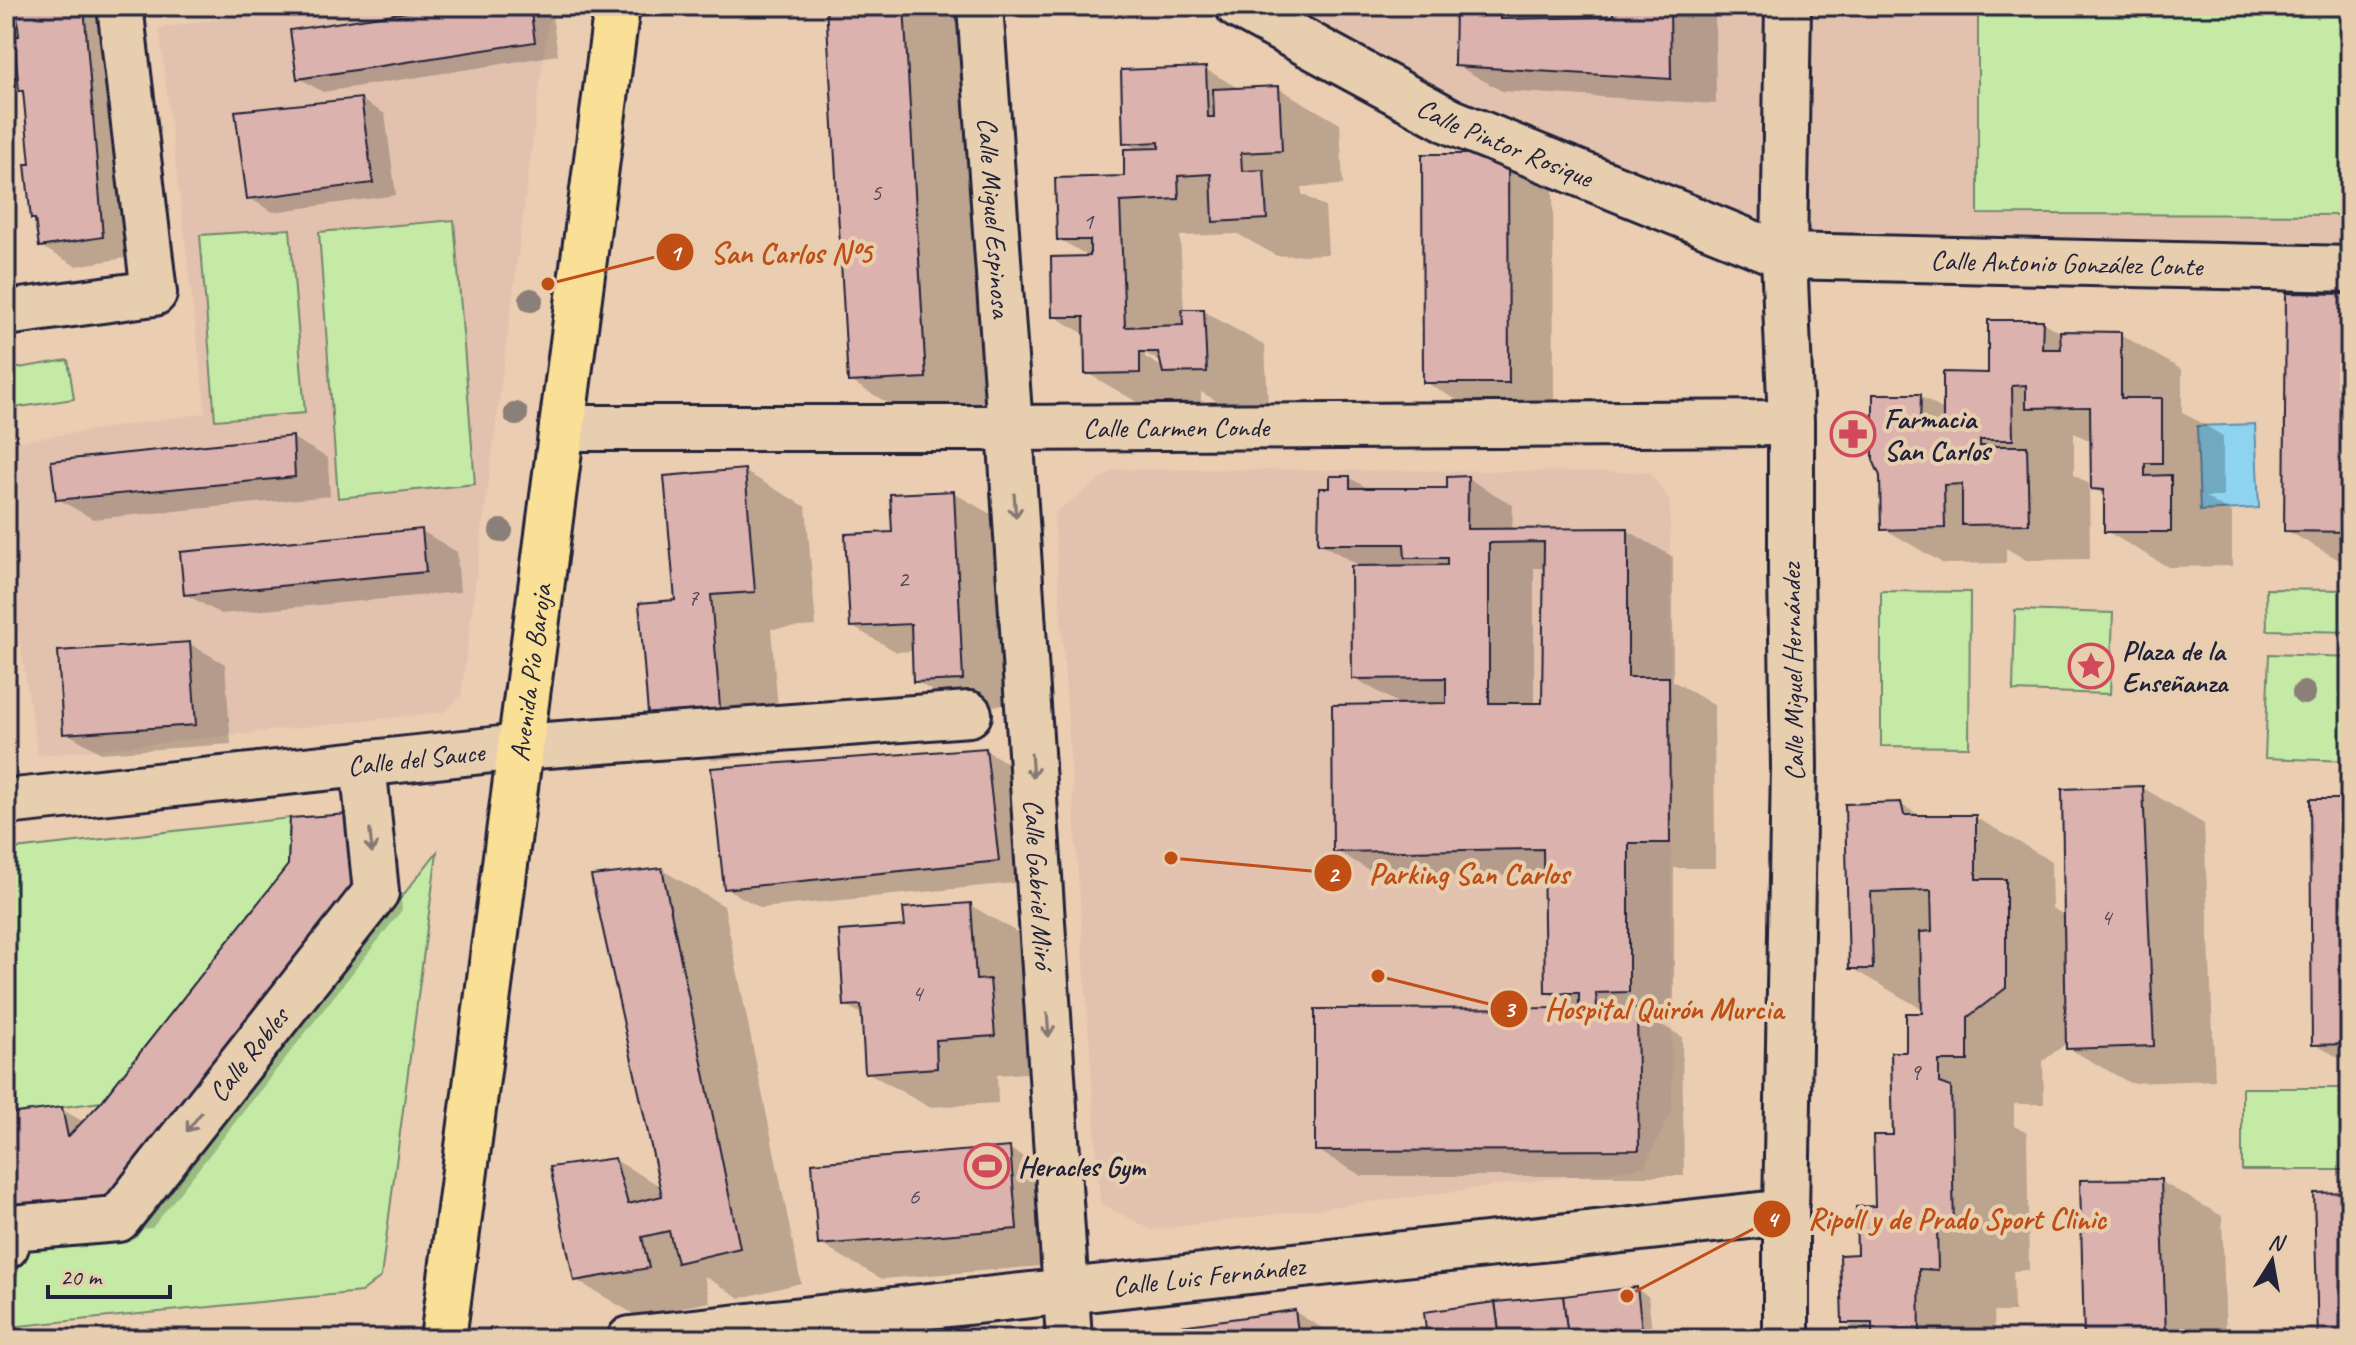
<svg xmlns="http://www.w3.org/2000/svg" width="2356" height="1345" viewBox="0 0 2356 1345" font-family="Caveat,sans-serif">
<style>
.built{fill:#e2c2ae}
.green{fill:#c4eaa5;stroke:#738670;stroke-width:2}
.water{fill:#8ed4f0;stroke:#638da8;stroke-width:2}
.shadow{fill:#0003;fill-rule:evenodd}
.building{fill:#dbb2ad;stroke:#22223b;stroke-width:2;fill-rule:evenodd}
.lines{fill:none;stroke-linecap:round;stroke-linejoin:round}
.minor-casing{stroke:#22223b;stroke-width:50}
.major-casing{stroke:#22223b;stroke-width:50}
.minor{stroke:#e7ceaf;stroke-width:44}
.major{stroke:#fadf96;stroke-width:44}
.tree{fill:#8a7f79}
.oneway{stroke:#847875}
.labels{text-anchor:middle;stroke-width:8;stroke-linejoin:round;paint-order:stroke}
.number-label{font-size:24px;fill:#504658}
.street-label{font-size:28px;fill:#22223b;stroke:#e7ceaf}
.poi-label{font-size:28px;font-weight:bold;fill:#22223b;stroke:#e7ceaf;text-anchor:start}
.leader{fill:none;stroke:#c04e15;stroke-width:3}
.callout-dot{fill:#c04e15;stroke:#e7ceaf;stroke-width:3}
.mark-label{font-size:24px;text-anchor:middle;font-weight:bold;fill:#fff}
.callout-label{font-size:30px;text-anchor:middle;font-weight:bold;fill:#c04e15;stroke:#e7ceaf;stroke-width:8;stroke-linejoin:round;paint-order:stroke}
</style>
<rect width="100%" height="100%" fill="#ebcdb2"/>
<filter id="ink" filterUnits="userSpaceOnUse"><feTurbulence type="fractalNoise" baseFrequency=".0125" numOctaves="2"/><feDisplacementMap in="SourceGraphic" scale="16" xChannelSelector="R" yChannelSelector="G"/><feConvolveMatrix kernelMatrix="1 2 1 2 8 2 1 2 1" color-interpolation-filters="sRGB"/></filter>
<g filter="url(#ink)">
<g class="built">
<polygon points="304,6 550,6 461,696 444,712 38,756 6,554 6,443 206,413 159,28"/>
<polygon points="1238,6 2350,6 2350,269 1784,256"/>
<polygon points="1115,469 1650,472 1670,500 1672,1110 1644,1167 1152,1230 1100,1203 1054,513"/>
</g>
<g class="green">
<polygon points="1978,6 2350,6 2350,215 1978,214"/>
<polygon points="454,220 475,484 338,498 319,232"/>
<polygon points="290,229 305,413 215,420 200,235"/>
<polygon points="68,360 74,399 6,409 6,370"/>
<polygon points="2266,589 2350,590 2350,632 2267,630"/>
<polygon points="1881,591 1970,592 1969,747 1881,746"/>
<polygon points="2015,610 2113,613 2110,694 2013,691"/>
<polygon points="2269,654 2350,657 2350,761 2265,758"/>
<polygon points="290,818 288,865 101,1102 9,1114 15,1211 6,1211 6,850"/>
<polygon points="437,852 381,1277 361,1292 9,1327 9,1306 23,1248 136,1236"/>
<rect x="2242" y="1088" width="108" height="82"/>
</g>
<polygon class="water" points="2255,424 2259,508 2200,511 2197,426"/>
<g class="shadow">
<polygon points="18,6 117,6 137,256 76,266 40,246"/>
<polygon points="458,6 546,6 551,9 558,55 323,92 299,78"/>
<polygon points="828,6 962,6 987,412 912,417 850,381"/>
<polygon points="1457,6 1545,6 1545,20 1615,19 1615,6 1715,6 1716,104 1502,91 1456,65"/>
<path d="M1205,69L1242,90L1278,88L1340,124L1343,185L1302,187V194L1325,207L1328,254L1277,256L1238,234L1180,236L1184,311H1203L1265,346L1268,406L1227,407L1201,392V408L1149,409L1087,373L1086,335L1054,316L1092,258L1059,239L1126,178L1139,151L1125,142ZM1145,353L1171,368L1169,371L1145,357Z"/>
<polygon points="361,100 385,114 396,195 273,212 249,198"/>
<polygon points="1507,156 1553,182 1554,408 1471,408 1425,382"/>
<polygon points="2350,296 2350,566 2286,530"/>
<path d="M2042,322L2061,333L2120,334L2182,370V412L2223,436V497H2205L2232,513V566L2168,567L2106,531V496L2093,488V442L2074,433V475L2089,484L2090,559L2026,560L2006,548V563L1944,564L1883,528L1920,396L1945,411L1990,375ZM2059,405H2100V409H2063Z"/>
<polygon points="293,438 328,458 330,496 93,519 58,499"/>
<polygon points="744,471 806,507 816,626 771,629 782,754 713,760 651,724"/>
<path d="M1350,478L1371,490H1449L1467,478L1513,505L1512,531L1627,530L1673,557V681L1714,705L1715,868H1674V1017L1650,1018L1682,1037L1684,1176H1362L1317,1150L1578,1010L1547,992L1545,875L1381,877L1335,850L1403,706L1354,678L1363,568L1320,543L1332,490ZM1534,568H1545L1544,705H1534Z"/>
<polygon points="954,493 999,519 1008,705 961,707 915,681 914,651 897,652 851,626"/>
<polygon points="422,531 457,552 460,592 221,614 185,594"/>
<polygon points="190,644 225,664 231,744 101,753 65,732"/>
<polygon points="985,750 1021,771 1034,881 761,908 725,888"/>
<polygon points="2143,788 2204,824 2215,1080 2130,1083 2068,1048 2068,1042 2043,1061 2044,1104 2014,1104 2014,1126 2027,1133 2029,1270 2013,1271 2014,1312 1994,1312 1995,1339 1872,1339 1844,1322 1859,1256 1877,1208 1895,1137 1908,1054 1924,1015 1924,1010 1851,968 1847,806 1900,804 1923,817 1975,817 2051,861 2052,908 2066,916"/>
<polygon points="2350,801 2350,1064 2314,1044"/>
<polygon points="349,816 395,842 402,910 152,1228 62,1236 61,1109 84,1122"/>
<polygon points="662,870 724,906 801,1283 740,1298 704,1276 710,1302 637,1316 576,1280 615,1160 662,1187"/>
<polygon points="970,905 1032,941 1055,1071 997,1075 998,1103 929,1107 867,1072 863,1015 846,1005 907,928"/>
<polygon points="1010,1149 1071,1185 1078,1263 882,1279 820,1244"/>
<polygon points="2160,1181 2222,1216 2226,1339 2086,1339"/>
<polygon points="1636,1289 1648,1296 1653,1339 1429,1339"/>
<polygon points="1295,1312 1341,1339 1126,1339"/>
</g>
<g class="building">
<polygon points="16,6 84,6 103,237 39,247 35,219 31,219 25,164 30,164 23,91 19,91 14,36 19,36"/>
<polygon points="445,6 530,6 535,42 297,79 290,30"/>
<polygon points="826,6 904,6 926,378 848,382"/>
<polygon points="1455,6 1500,6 1500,19 1613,17 1613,6 1670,6 1671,79 1454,66"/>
<polygon points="1206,67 1208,117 1214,117 1213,89 1279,86 1282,151 1241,153 1242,171 1264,170 1267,219 1213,222 1211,174 1178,176 1179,199 1120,202 1125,327 1183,325 1182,309 1204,309 1207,372 1163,373 1158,352 1140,352 1140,373 1085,374 1084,317 1052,317 1051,257 1090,256 1090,240 1057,240 1055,178 1124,176 1124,149 1159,148 1159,142 1123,144 1121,70"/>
<polygon points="361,98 373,183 247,199 235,111"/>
<polygon points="1422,154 1508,154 1509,383 1423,383"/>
<polygon points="2286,293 2350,294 2350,532 2284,531"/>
<polygon points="1988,320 2043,320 2042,349 2061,349 2060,331 2121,332 2121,398 2162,398 2162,463 2145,463 2145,476 2171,475 2171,532 2104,532 2104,490 2091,489 2090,407 2026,408 2026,385 2012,386 2013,440 1980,440 1980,446 2027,446 2029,524 1962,525 1962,484 1944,485 1945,528 1881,530 1880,476 1873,460 1873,394 1921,394 1920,425 1943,425 1943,372 1988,373"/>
<polygon points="293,436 295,477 56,500 51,461"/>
<polygon points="745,469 755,592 711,595 721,720 649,726 639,603 675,600 664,476"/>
<path d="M1330,476H1350V488H1447V477L1468,476L1467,529L1628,528V677H1669L1670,843H1629V992L1596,993L1597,1009L1637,1008L1639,1150L1315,1151V1009L1579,1008V993H1545L1543,849L1333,852L1332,705L1446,703V678L1352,679L1351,566L1447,565V558H1405L1404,544H1318L1319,488H1330ZM1544,542L1542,703H1489V543Z"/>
<polygon points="954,491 963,680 913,682 911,624 850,627 845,534 892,532 890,494"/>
<polygon points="422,529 426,572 184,595 180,552"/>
<polygon points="190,642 196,725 63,734 58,651"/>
<polygon points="986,748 999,861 724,889 711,768"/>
<polygon points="2143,786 2154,1046 2066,1049 2062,789"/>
<polygon points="2310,799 2350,799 2350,1044 2312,1045"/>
<polygon points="1901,802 1904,815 1976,815 1976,879 2006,879 2006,988 1968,1017 1968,1061 1939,1061 1939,1083 1951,1087 1954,1228 1937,1228 1938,1270 1919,1269 1920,1339 1872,1339 1872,1323 1842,1323 1840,1255 1857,1254 1856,1207 1875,1206 1873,1135 1893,1135 1891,1052 1906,1052 1906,1013 1922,1013 1920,932 1932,931 1931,890 1871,892 1873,969 1849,969 1845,804"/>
<polygon points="350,814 357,883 106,1203 15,1211 9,1114 62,1107 68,1137 101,1102 288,865 290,818"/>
<polygon points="662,868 740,1248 677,1263 669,1231 642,1237 649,1268 574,1281 550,1167 615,1158 628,1204 662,1196 591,876"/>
<polygon points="971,903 976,980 990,979 995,1036 936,1040 937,1068 865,1073 861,1005 844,1006 839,931 905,926 903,908"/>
<polygon points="1010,1147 1017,1229 818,1245 812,1163"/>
<polygon points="2161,1179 2166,1339 2084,1339 2080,1180"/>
<polygon points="2350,1192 2350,1339 2318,1339 2314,1193"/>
<polygon points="1637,1287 1643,1339 1568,1339 1563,1296"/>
<polygon points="1563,1296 1568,1339 1500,1339 1495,1302"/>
<polygon points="1495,1302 1500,1339 1427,1339 1424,1312"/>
<polygon points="1295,1310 1299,1339 1124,1339 1123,1334"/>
</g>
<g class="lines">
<g class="minor-casing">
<g id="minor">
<path id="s1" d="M980,6L1010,428L1069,1339"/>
<path id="s2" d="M1238,6L1452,122L1784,256L2350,269"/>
<polyline points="6,313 154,293 120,6"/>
<path id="s3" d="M562,428H1010L1791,423"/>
<path id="s4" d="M6,802L520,747L969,714"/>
<path id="s5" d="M6,1246L11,1228L118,1219L376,892L363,763"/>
<path id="s6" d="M630,1339L1786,1212"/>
<polyline points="1786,1339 1786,1212 1794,767 1791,572 1791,423 1784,256 1788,6"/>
</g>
</g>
<g class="major-casing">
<g id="major">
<path id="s7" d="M443,1339L617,6"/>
</g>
</g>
<use href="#minor" class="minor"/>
<use href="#major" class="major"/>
</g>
<g class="tree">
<circle cx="531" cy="300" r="12"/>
<circle cx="516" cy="414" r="12"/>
<circle cx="501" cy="531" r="12"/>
<circle cx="2304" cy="693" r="12"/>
</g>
<defs><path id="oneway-shaft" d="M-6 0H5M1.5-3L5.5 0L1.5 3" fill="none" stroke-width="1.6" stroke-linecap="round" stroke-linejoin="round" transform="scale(2)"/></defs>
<g class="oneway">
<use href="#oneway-shaft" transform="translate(1015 506) rotate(86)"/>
<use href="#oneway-shaft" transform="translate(1032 766) rotate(86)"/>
<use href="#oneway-shaft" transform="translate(371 841) rotate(84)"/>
<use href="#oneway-shaft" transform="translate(1048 1025) rotate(86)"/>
<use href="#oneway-shaft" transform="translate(194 1122) rotate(128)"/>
</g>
</g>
<defs>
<g id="pharmacy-ring" transform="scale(2.3)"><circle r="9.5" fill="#e7ceaf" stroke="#d1495b" stroke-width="1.5"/><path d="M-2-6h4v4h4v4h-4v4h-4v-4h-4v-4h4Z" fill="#d1495b"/></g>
<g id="sight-ring" transform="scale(2.3)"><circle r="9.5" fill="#e7ceaf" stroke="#d1495b" stroke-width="1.5"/><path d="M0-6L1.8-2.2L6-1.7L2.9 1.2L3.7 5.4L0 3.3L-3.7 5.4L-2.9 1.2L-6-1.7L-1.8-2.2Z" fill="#d1495b"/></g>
<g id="stadium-ring" transform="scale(2.3)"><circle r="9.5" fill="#e7ceaf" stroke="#d1495b" stroke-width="1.5"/><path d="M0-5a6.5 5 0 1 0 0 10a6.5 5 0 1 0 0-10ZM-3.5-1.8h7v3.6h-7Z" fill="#d1495b"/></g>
</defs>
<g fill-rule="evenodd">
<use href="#pharmacy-ring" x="1853" y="434"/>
<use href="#sight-ring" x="2091" y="666"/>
<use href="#stadium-ring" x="987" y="1166"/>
</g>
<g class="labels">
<g class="number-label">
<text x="876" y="200">5</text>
<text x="1088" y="229">1</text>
<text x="903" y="587">2</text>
<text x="693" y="605">7</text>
<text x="2106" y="925">4</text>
<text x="917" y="1001">4</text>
<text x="1915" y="1080">9</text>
<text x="914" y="1204">6</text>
</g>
<g class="street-label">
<text dy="10" stroke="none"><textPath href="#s2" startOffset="300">Calle Pintor Rosique</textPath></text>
<text dy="10" stroke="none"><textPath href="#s1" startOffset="212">Calle Miguel Espinosa</textPath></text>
<text dy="10" stroke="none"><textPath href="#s2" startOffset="884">Calle Antonio González Conte</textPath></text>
<text dy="10" stroke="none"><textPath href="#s3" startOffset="614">Calle Carmen Conde</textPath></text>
<text transform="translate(1792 672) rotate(-91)" y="10">Calle Miguel Hernández</text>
<text dy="10" stroke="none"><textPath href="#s7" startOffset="672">Avenida Pío Baroja</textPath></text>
<text dy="10" stroke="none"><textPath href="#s4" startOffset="412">Calle del Sauce</textPath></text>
<text dy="10" stroke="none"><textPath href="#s1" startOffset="880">Calle Gabriel Miró</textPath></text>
<text dy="10" stroke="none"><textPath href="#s5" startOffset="336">Calle Robles</textPath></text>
<text dy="10" stroke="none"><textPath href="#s6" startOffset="582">Calle Luis Fernández</textPath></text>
</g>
<g class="poi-label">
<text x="1884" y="428">Farmacia<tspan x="1884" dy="32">San Carlos</tspan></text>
<text x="2122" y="660">Plaza de la<tspan x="2122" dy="32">Enseñanza</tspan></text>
<text x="1018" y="1176">Heracles Gym</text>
</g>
</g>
<path class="leader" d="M548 284L675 252M1171 858L1333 873M1378 976L1509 1009M1627 1296L1772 1219"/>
<g class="callout-dot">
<circle cx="548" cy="284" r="8"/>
<circle cx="1171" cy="858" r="8"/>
<circle cx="1378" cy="976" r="8"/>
<circle cx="1627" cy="1296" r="8"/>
<circle cx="675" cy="252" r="20"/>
<circle cx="1333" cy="873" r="20"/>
<circle cx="1509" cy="1009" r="20"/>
<circle cx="1772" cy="1219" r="20"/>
</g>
<g class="mark-label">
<text x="675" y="261">1</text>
<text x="1333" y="882">2</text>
<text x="1509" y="1017">3</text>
<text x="1772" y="1227">4</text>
</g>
<g class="callout-label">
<text x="791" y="263">San Carlos Nº5</text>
<text x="1469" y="884">Parking San Carlos</text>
<text x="1664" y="1019">Hospital Quirón Murcia</text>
<text x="1957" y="1229">Ripoll y de Prado Sport Clinic</text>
</g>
<rect width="2356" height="1345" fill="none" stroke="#e7ceaf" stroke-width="32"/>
<rect x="16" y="16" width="2324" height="1313" fill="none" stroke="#22223b" stroke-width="3" filter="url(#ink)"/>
<g transform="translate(2272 1261) rotate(11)" stroke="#e7ceaf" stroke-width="6" paint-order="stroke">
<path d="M0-6L14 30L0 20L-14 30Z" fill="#22223b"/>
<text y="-12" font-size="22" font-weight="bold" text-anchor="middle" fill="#22223b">N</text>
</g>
<path d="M48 1285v12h122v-12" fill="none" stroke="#22223b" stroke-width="4"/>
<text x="60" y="1285" font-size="24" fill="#22223b" stroke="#e7ceaf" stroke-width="6" paint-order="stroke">20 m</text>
</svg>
